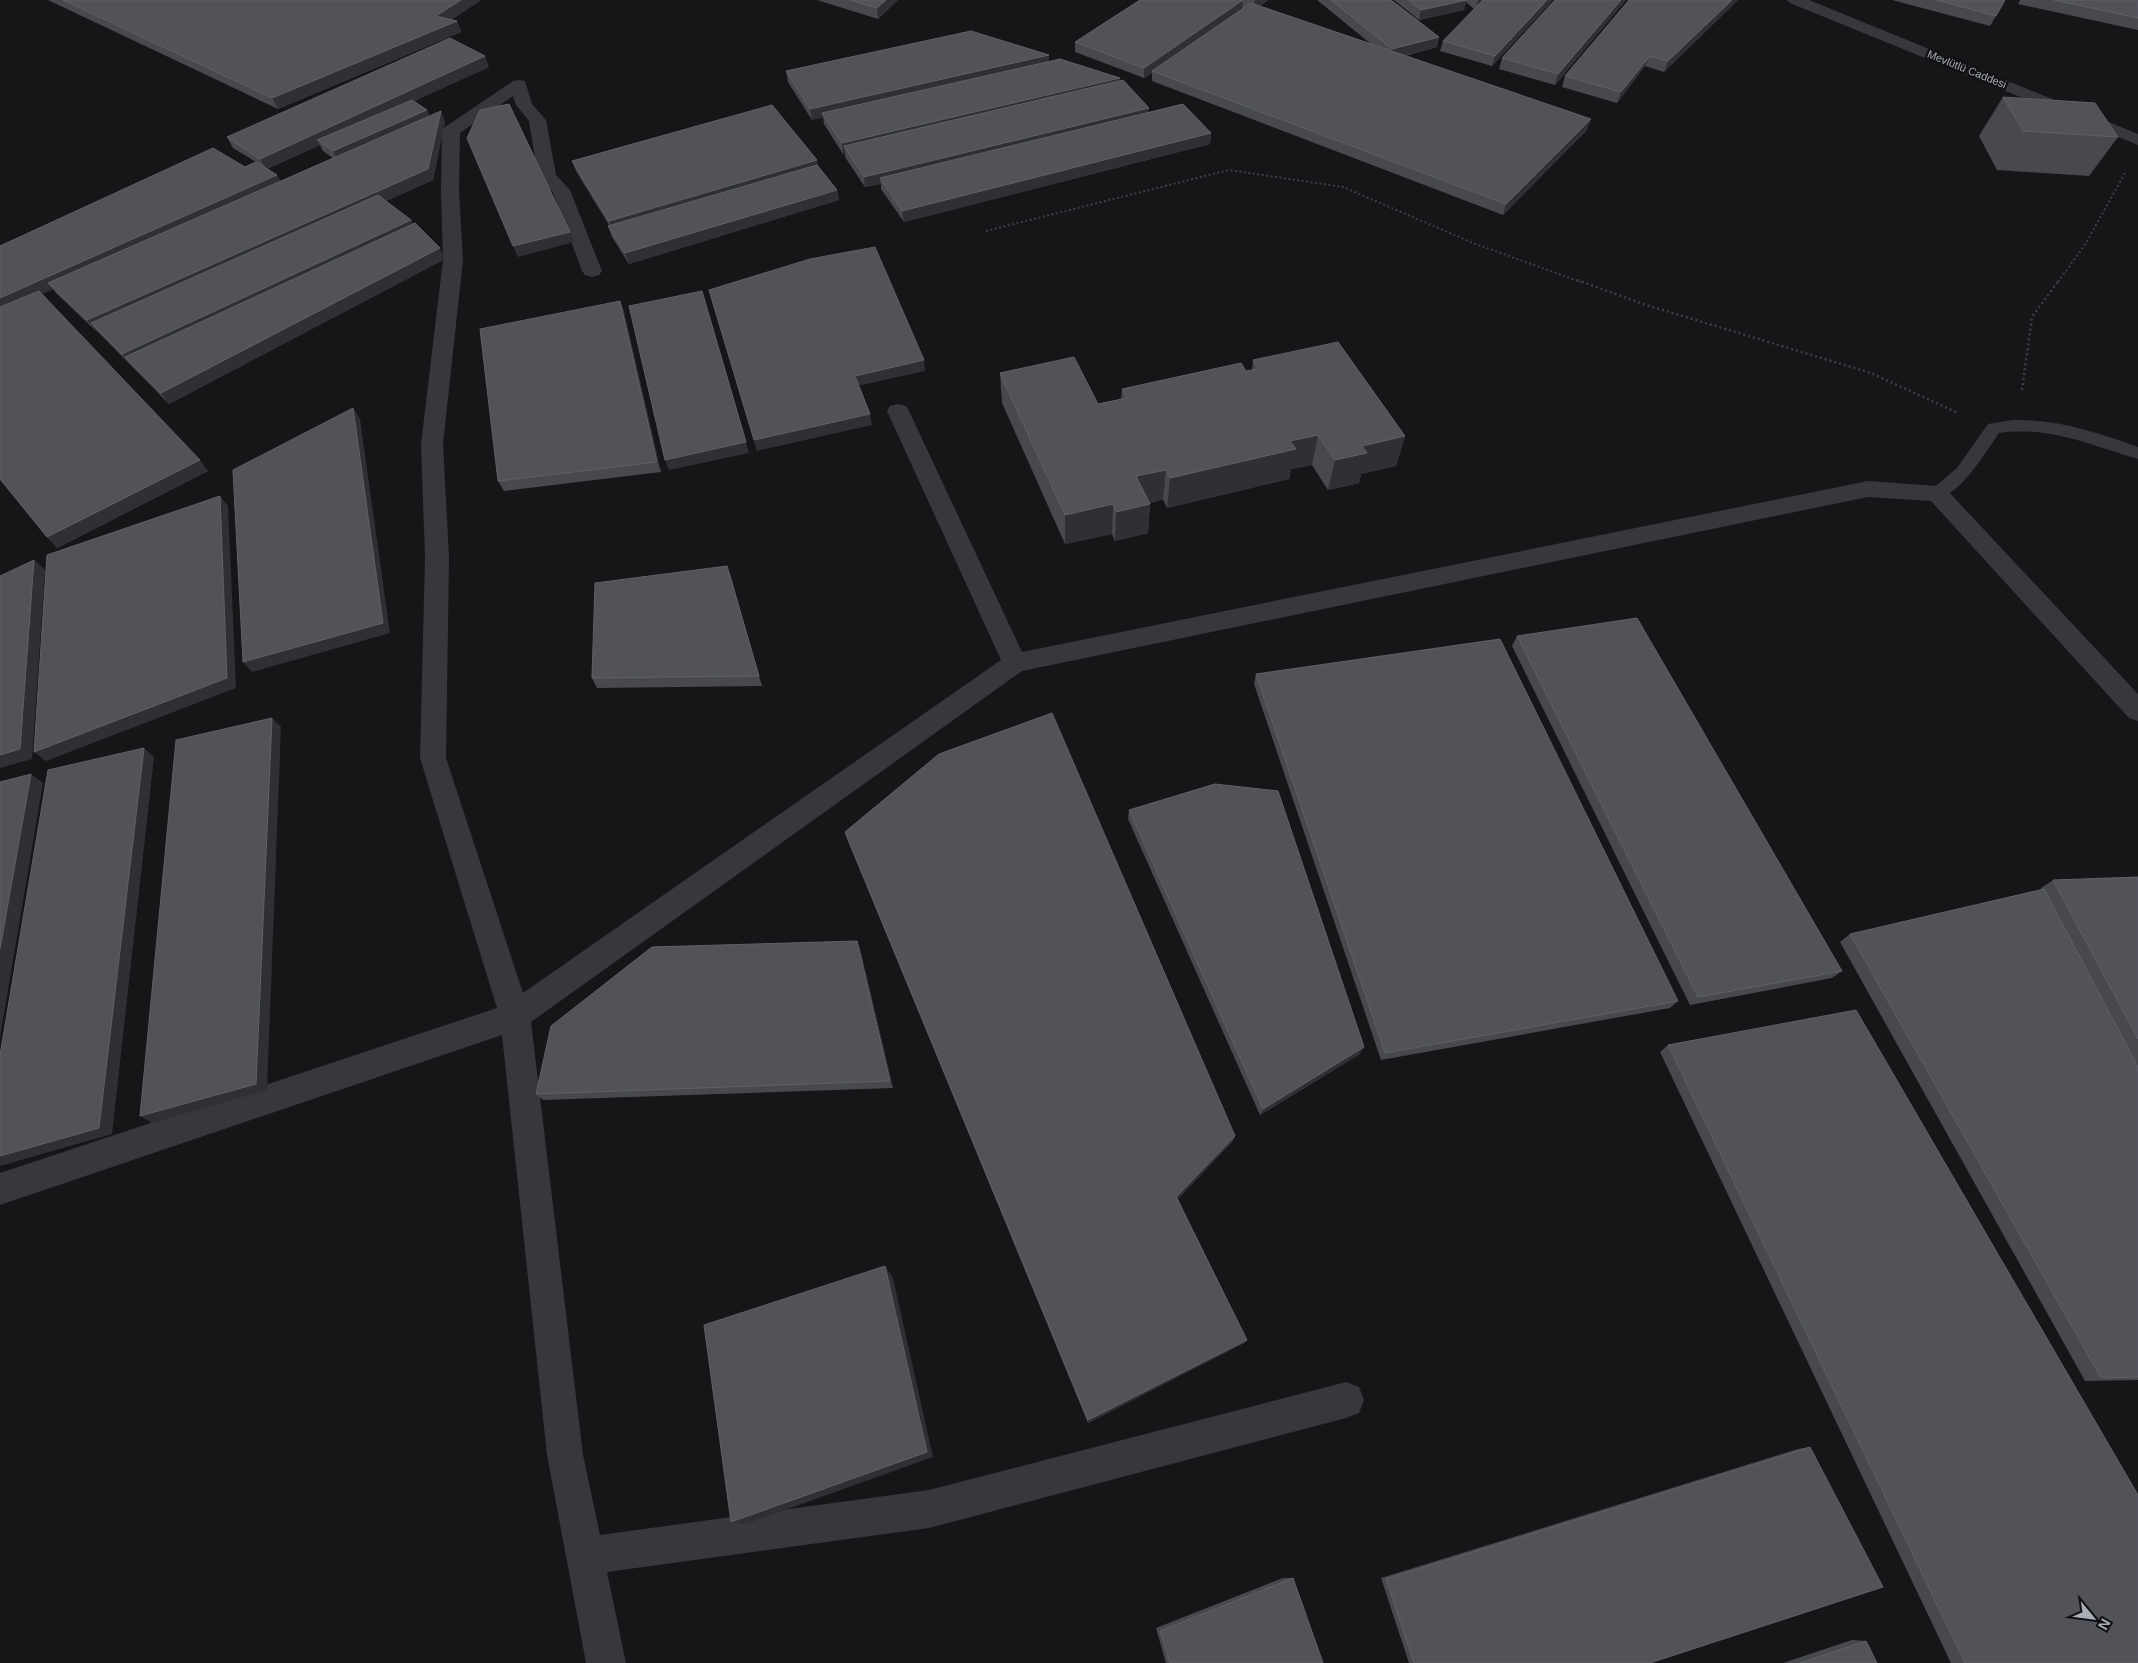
<svg xmlns="http://www.w3.org/2000/svg" width="2138" height="1663" viewBox="0 0 2138 1663" font-family="Helvetica,sans-serif">
<style>
.lines{fill:none;stroke-linecap:round;stroke-linejoin:round}
.path-far1{stroke:#3d3f44;stroke-width:2;stroke-dasharray:2 2.5;stroke-linecap:butt}
.path{stroke:#3d3f44;stroke-width:2.5;stroke-dasharray:2 3;stroke-linecap:butt}
.service{fill:#37383d;fill-rule:evenodd}
.minor{fill:#37383d;fill-rule:evenodd}
.tertiary{fill:#37383d;fill-rule:evenodd}
.wall{fill:#47494d;fill-rule:evenodd}
.shaded-wall{fill:#2f3033}
.building{fill:#525359;stroke:#5f6168}
.labels{text-anchor:middle;stroke-width:5;stroke-linejoin:round;paint-order:stroke}
.far-street-label{font-size:11px;fill:#a8adb8;stroke:#111113}
</style>
<rect width="100%" height="100%" fill="#161618"/>
<g class="lines">
<g class="path-far1">
<polyline points="986,231 1229,170 1343,187 1473,243 1581,282"/>
<polyline points="2058,282 2086,243 2125,173"/>
</g>
<g class="path">
<polyline points="1577,280 1646,305 1871,373 1958,413"/>
<polyline points="2022,390 2032,317 2059,280"/>
</g>
<path class="service" d="M2013,420C2057,419 2097,432 2138,447V459C2089,445 2052,426 1999,433C1987,450 1955,505 1931,498L1928,494L1931,490L1957,468L1988,424Z"/>
<polygon class="minor" points="519,80 525,81 532,104 546,120 556,175 570,190 602,271 599,275 592,277 585,275 582,271 553,192 538,177 529,121 516,105 513,96 460,133 459,191 463,260 443,444 449,557 446,758 523,993 1001,660 887,411 890,406 898,404 906,406 909,411 1022,652 1868,481 1937,486 1945,488 2138,694 2138,721 2129,718 1931,501 1868,497 1022,671 531,1022 583,1455 600,1535 929,1490 1346,1382 1359,1387 1364,1400 1359,1413 1346,1418 929,1528 607,1572 626,1663 586,1663 547,1455 502,1035 0,1205 0,1173 497,1008 420,758 425,557 421,444 443,260 441,191 442,131 445,127 513,81"/>
<polygon class="tertiary" points="1787,0 1809,0 2138,134 2138,145 1790,3"/>
</g>
<g class="wall">
<polygon points="48,0 481,0 451,20 457,21 461,32 278,109"/>
<polygon points="817,0 898,0 878,19"/>
<polygon points="1140,0 1268,0 1260,6 1371,44 1317,0 1391,0 1439,37 1437,47 1405,56 1587,130 1503,215 1152,81 1152,73 1144,78 1075,52 1075,42"/>
<polygon points="1394,0 1553,0 1492,66 1440,51 1443,41 1474,9 1466,2 1464,10 1419,20"/>
<polygon points="1555,0 1626,0 1555,85 1499,69 1502,58"/>
<polygon points="1629,0 1738,0 1664,72 1645,66 1617,103 1562,87 1565,76"/>
<polygon points="1892,0 2005,0 1990,26"/>
<polygon points="2020,0 2138,0 2138,30 2018,4"/>
<polygon points="1049,55 1049,62 1120,81 1148,113 1211,133 1210,144 904,222 881,189 881,184 865,187 845,157 845,153 843,154 824,124 823,117 812,120 788,82 786,71"/>
<path d="M489,67L414,101L430,116L445,121L433,180L386,201L411,220L413,224L445,259L169,404L97,331H96L57,294L53,289L42,294L208,471L57,548L0,246L245,167L256,162L233,148L227,137ZM320,145L323,151L333,158L281,181L267,169Z"/>
<polygon points="2003,97 2118,137 2089,176 1997,170 1979,136"/>
<polygon points="572,161 819,167 837,190 839,200 629,264 612,237 608,226 609,225 576,171"/>
<polygon points="620,301 624,312 661,472 504,491 498,481"/>
<polygon points="1253,360 1405,436 1396,466 1361,474 1359,483 1328,490 1312,465 1291,469 1289,479 1167,508 1163,499 1150,503 1148,533 1115,541 1112,534 1065,544 1002,403 1000,373 1098,404 1121,399 1122,389 1252,370"/>
<polygon points="727,566 762,686 597,688 592,678"/>
<polygon points="1517,636 1842,971 1832,978 1690,1005 1512,646"/>
<polygon points="1256,674 1678,1001 1670,1008 1381,1060 1254,684"/>
<polygon points="1129,810 1360,1054 1260,1115 1128,819"/>
<polygon points="845,832 1235,1136 1232,1142 1178,1199 1247,1340 1244,1343 1088,1423 848,841"/>
<polygon points="2138,877 2138,1380 2085,1381 1840,942 1850,934 2042,890 2041,888 2053,880"/>
<polygon points="857,941 860,949 893,1088 543,1100 536,1094"/>
<polygon points="1668,1045 2138,1663 1951,1663 1660,1052"/>
<polygon points="1810,1447 1650,1663 1409,1663 1381,1578 1798,1449"/>
<polygon points="1283,1578 1293,1578 1323,1663 1166,1663 1156,1628"/>
<polygon points="1852,1640 1866,1641 1877,1663 1783,1663"/>
</g>
<g class="shaded-wall">
<polygon points="461,0 481,0 441,27 436,16"/>
<polygon points="886,0 898,0 878,19 877,8"/>
<polygon points="1243,0 1242,10 1152,71 1152,73 1144,78 1144,68"/>
<polygon points="1255,0 1268,0 1253,10"/>
<polygon points="1467,0 1464,10 1419,20 1421,10"/>
<polygon points="1478,0 1485,0 1476,10"/>
<polygon points="1547,0 1553,0 1492,66 1495,56"/>
<polygon points="1621,0 1626,0 1555,85 1558,74"/>
<polygon points="1732,0 1738,0 1664,72 1668,61"/>
<polygon points="457,21 461,32 278,109 272,98"/>
<polygon points="1439,37 1437,47 1390,59 1392,49"/>
<polygon points="1049,55 1049,66 822,113 823,117 812,120 810,109"/>
<polygon points="485,56 489,67 322,144 317,140 320,145 266,169 260,159"/>
<polygon points="1650,56 1645,66 1617,103 1621,92"/>
<polygon points="1120,78 1120,88 844,146 845,153 843,154 842,143"/>
<polygon points="1149,108 1148,118 880,178 881,184 865,187 864,177"/>
<polygon points="427,110 432,120 338,162 333,151"/>
<polygon points="441,111 445,121 433,180 98,330 91,323 97,331 96,331 87,320"/>
<polygon points="1591,119 1587,130 1503,215 1506,204"/>
<polygon points="1211,133 1210,144 904,222 902,211"/>
<polygon points="817,160 819,171 613,231 609,221"/>
<polygon points="277,175 283,185 48,283 53,289 0,313 0,298"/>
<polygon points="837,190 839,200 629,264 625,253"/>
<polygon points="411,220 416,231 125,357 130,364 122,354"/>
<polygon points="570,232 574,242 518,257 513,246"/>
<polygon points="440,248 445,259 169,404 161,393"/>
<polygon points="620,301 624,312 661,472 657,462"/>
<polygon points="924,360 925,371 857,386 855,376"/>
<polygon points="353,408 360,419 390,633 252,672 243,662"/>
<polygon points="870,414 872,425 757,451 754,440"/>
<polygon points="1318,435 1312,465 1291,469 1289,479 1167,508 1170,478 1290,441"/>
<polygon points="1405,436 1396,466 1361,474 1359,483 1328,490 1335,460 1362,446"/>
<polygon points="746,442 749,453 669,470 665,460"/>
<polygon points="200,460 208,471 57,548 47,537"/>
<polygon points="1166,470 1163,499 1134,506 1136,476"/>
<polygon points="220,496 228,506 236,688 46,761 34,752"/>
<polygon points="1113,504 1112,534 1065,544 1065,515"/>
<polygon points="1150,504 1148,533 1115,541 1116,512"/>
<polygon points="34,560 45,570 32,759 0,768 0,755"/>
<polygon points="727,566 731,576 762,686 759,676"/>
<polygon points="272,718 281,727 267,1090 152,1123 140,1116"/>
<polygon points="144,748 154,757 112,1134 0,1166 0,1156"/>
<polygon points="31,774 43,783 0,1037 0,949"/>
<polygon points="857,941 860,949 893,1088 890,1081"/>
<polygon points="1364,1047 1360,1054 1260,1115 1263,1109"/>
<polygon points="1235,1136 1232,1142 1175,1202 1176,1197"/>
<polygon points="885,1266 893,1278 933,1457 746,1524 731,1522"/>
<polygon points="1247,1340 1244,1343 1088,1423 1088,1420"/>
</g>
<g class="building">
<polygon points="63,0 461,0 436,16 457,21 272,98"/>
<polygon points="850,0 886,0 877,8"/>
<polygon points="1140,0 1243,0 1144,68 1075,42"/>
<polygon points="1331,0 1391,0 1439,37 1392,49"/>
<polygon points="1409,0 1467,0 1421,10"/>
<polygon points="1483,0 1547,0 1495,56 1443,41"/>
<polygon points="1555,0 1621,0 1558,74 1502,58"/>
<polygon points="1629,0 1732,0 1668,61 1650,56 1621,92 1565,76"/>
<polygon points="1937,0 2005,0 1996,16"/>
<polygon points="2054,0 2138,0 2138,18"/>
<polygon points="1251,3 1591,119 1506,204 1152,71"/>
<polygon points="971,31 1049,55 810,109 786,71"/>
<polygon points="450,38 485,56 260,159 227,137"/>
<polygon points="1060,59 1120,78 842,143 822,113"/>
<polygon points="1123,80 1149,108 864,177 844,146"/>
<polygon points="2003,97 2095,103 2118,137 2023,131"/>
<polygon points="412,100 427,110 333,151 317,140"/>
<polygon points="509,104 570,232 513,246 467,138 480,110"/>
<polygon points="1183,104 1211,133 902,211 880,178"/>
<polygon points="772,105 817,160 609,221 572,161"/>
<polygon points="441,111 428,169 87,320 48,283"/>
<polygon points="213,148 245,167 256,162 277,175 0,298 0,246"/>
<polygon points="817,165 837,190 625,253 608,226"/>
<polygon points="378,195 411,220 122,354 91,323"/>
<polygon points="415,223 440,248 161,393 125,357"/>
<polygon points="875,247 924,360 855,376 870,414 754,440 709,290 810,259"/>
<polygon points="39,291 200,460 47,537 0,479 0,307"/>
<polygon points="702,291 746,442 665,460 629,306"/>
<polygon points="620,301 657,462 498,481 480,329"/>
<polygon points="1338,342 1405,436 1362,446 1367,453 1335,460 1318,435 1290,441 1296,449 1170,478 1166,470 1136,476 1150,504 1116,512 1113,504 1065,515 1000,373 1074,357 1098,404 1127,398 1122,389 1241,363 1246,371 1259,369 1253,360"/>
<polygon points="353,408 383,623 243,662 233,470"/>
<polygon points="220,496 227,678 34,752 47,555"/>
<polygon points="34,560 20,749 0,755 0,576"/>
<polygon points="727,566 759,676 592,678 595,583"/>
<polygon points="1637,618 1842,971 1698,997 1517,636"/>
<polygon points="1500,639 1678,1001 1385,1053 1256,674"/>
<polygon points="1052,713 1235,1136 1176,1197 1247,1340 1088,1420 845,832 939,754"/>
<polygon points="272,718 256,1084 140,1116 176,740"/>
<polygon points="144,748 99,1128 0,1156 0,1055 48,770"/>
<polygon points="31,774 0,949 0,782"/>
<polygon points="1215,784 1278,791 1364,1047 1263,1109 1129,810"/>
<polygon points="2138,877 2138,1039 2053,880"/>
<polygon points="2044,889 2138,1067 2138,1377 2101,1378 1850,934"/>
<polygon points="857,941 890,1081 536,1094 551,1026 652,947"/>
<polygon points="1856,1010 2138,1495 2138,1663 1965,1663 1668,1045"/>
<polygon points="885,1266 927,1452 731,1522 704,1325"/>
<polygon points="1810,1447 1883,1587 1650,1663 1414,1663 1386,1579"/>
<polygon points="1293,1578 1323,1663 1170,1663 1160,1631"/>
<polygon points="1866,1641 1877,1663 1800,1663"/>
</g>
<g class="labels">
<g class="far-street-label">
<text transform="translate(1967 69) rotate(22)" y="4">Mevlütlü Caddesi</text>
</g>
</g>
<g transform="translate(2093 1618) rotate(119)" stroke="#111113" stroke-width="4" paint-order="stroke">
<path d="M0-4L9 19L0 12L-9 19Z" fill="#a8adb8"/>
<text y="-8" font-size="14" font-weight="bold" text-anchor="middle" fill="#a8adb8">N</text>
</g>
</svg>
